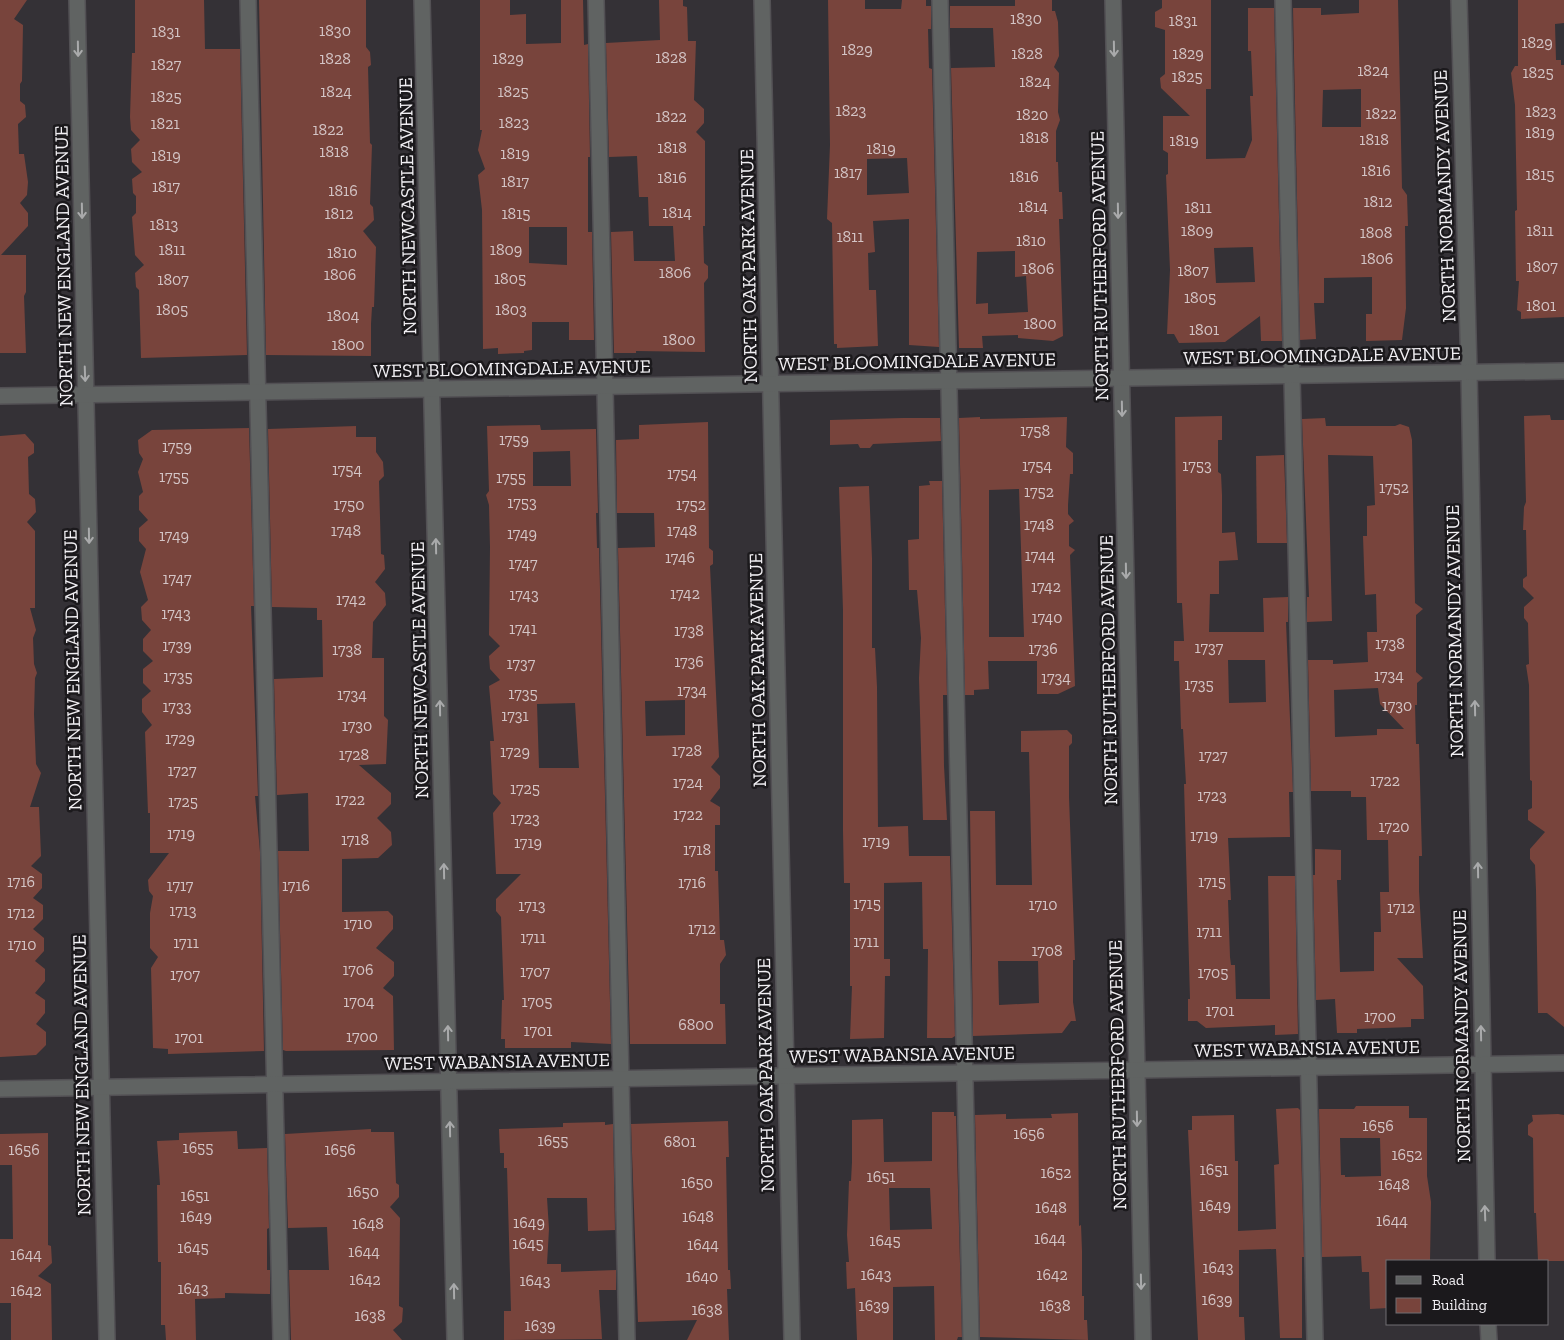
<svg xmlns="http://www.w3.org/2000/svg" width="1564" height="1340" viewBox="0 0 1564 1340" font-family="'Zilla Slab',serif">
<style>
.building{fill:#78443c;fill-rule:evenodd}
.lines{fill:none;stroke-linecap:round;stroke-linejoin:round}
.minor-casing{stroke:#525054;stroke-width:18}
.minor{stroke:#606362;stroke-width:15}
.oneway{stroke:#a9aaab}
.labels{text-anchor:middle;stroke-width:5;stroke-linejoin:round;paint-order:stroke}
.number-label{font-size:16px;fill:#d4c5c6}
.street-label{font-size:19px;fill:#f2f0f4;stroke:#1b191c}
</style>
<rect width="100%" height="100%" fill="#343136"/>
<g class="building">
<polygon points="0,0 27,0 14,19 23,25 22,81 20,84 20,101 25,105 26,117 18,124 19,154 24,154 28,182 27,195 20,203 28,213 28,226 1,255 26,255 26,292 24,296 26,353 0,353"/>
<polygon points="135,0 204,0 205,49 240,49 247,355 141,358 139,290 136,287 135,273 144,265 135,255 132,217 136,213 136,196 133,193 132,179 142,172 132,162 131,149 140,140 131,130 130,117 132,53 135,53"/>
<polygon points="259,0 366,0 366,47 370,52 371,65 368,67 370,143 372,145 370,204 373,207 374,220 363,231 376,247 374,307 372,307 371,324 371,356 266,355"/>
<path d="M480,0H510V15L526,14V44L561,43V0H583L584,45L588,44L590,157H588V232H592L594,340H569V322H532V350L524,351V353L498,354V348L483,349L482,210L478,175L485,169L478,150L482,130H480ZM529,227H567V265L529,263Z"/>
<polygon points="659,0 683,0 683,6 687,7 688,41 696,41 694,100 704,109 704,123 696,132 705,141 705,226 703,226 704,263 708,266 708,278 704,283 705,352 636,351 636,353 614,353 611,232 633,231 634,261 675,261 673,226 649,226 648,197 639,197 637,156 609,157 606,43 660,40"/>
<path d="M828,0H865V9H901L902,0H926V6H931V29H928L929,68L932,69L939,347L909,345V219L873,221L875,252L868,253L869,290H876L878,346L837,348V344H834L832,223L827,219L830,145ZM907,158L909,193L867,195V159Z"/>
<path d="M1015,0H1052V11H1055L1058,22L1059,56L1054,67L1059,73L1058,112L1060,120L1056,131V162H1058L1059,192H1062L1063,219H1059L1063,336L1053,341L1018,338V335L982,336L983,348H959L951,68L995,67L993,28H950V6H1015ZM1015,251V277L1026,276L1028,312L988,314V303L976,304L977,252Z"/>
<path d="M1162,0H1211V89H1206V159L1245,158L1252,140L1250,96H1253L1251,51H1248V8H1274L1282,341H1261L1260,316L1225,342L1179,343L1174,334H1167L1170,270L1166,175L1168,174V153L1163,150V116H1190L1161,88L1160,78L1165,74V30L1155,27V12L1162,8ZM1253,247L1255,282L1216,283L1214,248Z"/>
<path d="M1359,0H1398L1402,188L1407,195L1408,226H1405L1406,308L1402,340L1366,341V314H1372V277L1324,278V303H1314L1316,339L1300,340L1293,8H1321V15L1359,13ZM1361,89V127H1322L1323,90Z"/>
<polygon points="1518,0 1564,0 1564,23 1555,24 1556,60 1561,60 1561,65 1564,65 1564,317 1521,319 1521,312 1517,310 1519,281 1516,281 1515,211 1517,210 1515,105 1511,73 1515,66 1518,66"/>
<polygon points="1550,415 1551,420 1564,420 1564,1027 1547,1013 1538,1013 1536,890 1535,865 1530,859 1530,849 1545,832 1528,820 1528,810 1532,808 1532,781 1530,780 1529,685 1526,665 1529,664 1528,623 1524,618 1524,607 1534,598 1523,587 1523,579 1527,576 1526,530 1523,530 1524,507 1526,502 1524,416"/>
<path d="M1222,416V440H1218V472L1221,474L1222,495V533L1235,532L1238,560L1219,561V594H1210L1209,632H1264L1263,598L1288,597V622H1286L1293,792H1289L1290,837L1228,838L1231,900H1228L1230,957L1231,965H1235L1236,999H1270L1268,876H1295L1298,1034L1275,1035V1025L1206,1028L1197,1021H1188V999H1190L1184,784H1186L1183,729H1181L1179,661H1174V641H1184L1182,603H1177L1175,417ZM1228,660H1265L1266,702L1229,703Z"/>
<path d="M980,417V419L1067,417L1066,447L1073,453V474H1070L1068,505V514L1074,521L1069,525V546L1075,550L1070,555L1075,686L1058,694H1037V661H988L989,689L974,690V695H965L959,418ZM1019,489L1024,637H989V490Z"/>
<polygon points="903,418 940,418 941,441 873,444 870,448 860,448 858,444 830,445 830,420"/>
<path d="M1325,418L1326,426H1395L1400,424L1409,427L1412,440L1415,603L1423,609L1416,615V672L1423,678L1417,683V705H1415L1416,744H1419L1422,856H1419V891L1423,958H1397L1423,986L1424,1019H1411V1027L1357,1029V1033H1337L1335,999L1316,1000L1313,875H1315V849L1341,850V880H1337L1340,972L1374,971V932H1381L1380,892H1389L1388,840H1367L1366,797H1351V791H1311L1308,660H1333V664L1368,662L1367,632H1377L1376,594L1365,595L1363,536H1367V506L1375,505L1373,456L1328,455L1332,621L1307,622V597H1309L1302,419ZM1378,688L1380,704L1404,729H1377V735L1335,737L1334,690Z"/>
<path d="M708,422L709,548L713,551V564L710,566L719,757L711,767L720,776V788L710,801L720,807V825H715V871H718L720,940H724L726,955L720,964V1004H725L726,1044H630L618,548L655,547L654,513H617L616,440L639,439V425ZM685,700V735L646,736L645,701Z"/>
<path d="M540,425L541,430L596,429L598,513H596L597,548H599L611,1044L571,1042V1048H505V1039H501L502,1000H504L501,917L496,911V899L521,874H496L493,813L501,803L493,794L490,741H494L489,686L500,680L490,669L489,656L500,646L489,635L490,547L489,505L486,495L489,491L487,426ZM570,451L571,486H533V452ZM575,703L579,768H539L537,704Z"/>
<polygon points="356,426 356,437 376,437 376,452 383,462 384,476 379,481 381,554 384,555 385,569 375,582 385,593 386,605 373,622 372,658 384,658 384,716 388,720 386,764 359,765 391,793 391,804 377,818 391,832 392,845 378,858 342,859 342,912 388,911 393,916 393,929 376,948 394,962 394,976 383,988 393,996 394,1050 286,1051 283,1050 278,851 309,851 308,793 277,795 274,679 323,677 322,620 317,620 317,608 272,607 268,429"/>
<polygon points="249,428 254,606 251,606 258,796 255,796 260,852 264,1051 168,1054 168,1049 153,1048 151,968 158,957 150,948 150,913 153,896 149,891 148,880 169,853 150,853 150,813 148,813 145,732 152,725 142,712 142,699 151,691 143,683 143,669 153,661 143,651 143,639 151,630 142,620 141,607 148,600 140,572 146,549 139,541 139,528 148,520 139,510 139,496 143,492 138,472 143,459 139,453 138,440 152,430"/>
<polygon points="25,434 34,444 34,453 28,457 29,494 35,499 36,512 27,522 35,531 35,608 30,608 36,630 33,638 34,664 37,673 35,678 34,714 36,764 41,773 30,807 39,807 41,856 31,866 42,874 42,888 33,898 43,905 43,919 33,929 44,938 44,951 35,961 45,969 45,981 35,993 45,1000 45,1013 36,1024 46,1032 46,1045 36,1055 0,1057 0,436"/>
<polygon points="1284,455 1287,543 1257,543 1256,456"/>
<polygon points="929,481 942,481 947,695 943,695 944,766 947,820 923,820 919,678 921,638 917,590 909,590 908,540 919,539 919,486 930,485"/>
<polygon points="869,486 872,558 872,648 875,648 877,687 878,827 908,826 909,856 950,856 955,1036 952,1038 927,1038 928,949 923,949 922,882 884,883 884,959 890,959 890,976 885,976 884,1038 850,1039 852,986 850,986 850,883 844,883 843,831 843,610 839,487"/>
<path d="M1067,730L1072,735V743L1069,746V797L1075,960H1073V1002L1076,1021H1071L1062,1033L973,1036L970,811H995L996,885H1032L1029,752H1021V731ZM998,961H1038L1039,1003L999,1005Z"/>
<path d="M1356,1106H1409V1118H1427V1176L1431,1202L1430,1261H1388V1308L1370,1309L1369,1272H1362L1361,1256L1322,1257L1319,1109H1354ZM1340,1138H1380L1381,1176L1345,1177V1175H1341Z"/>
<polygon points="1298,1108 1300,1110 1304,1257 1302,1257 1302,1338 1280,1338 1276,1249 1239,1250 1239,1317 1244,1317 1245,1340 1198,1340 1188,1130 1192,1130 1192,1116 1234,1115 1235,1161 1238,1161 1238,1231 1276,1229 1274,1165 1279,1164 1276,1109"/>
<path d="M932,1112H954V1116H956L962,1337H958L957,1340H935L934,1286L893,1287V1340H857L855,1288L847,1289L846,1262H849L847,1235L849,1181H851L852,1162V1120L883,1119L884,1162L932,1161ZM889,1188H930L932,1229L890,1230Z"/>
<polygon points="1078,1113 1079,1226 1081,1225 1082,1251 1082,1296 1084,1296 1084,1320 1087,1320 1088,1340 980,1337 975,1115 1006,1114 1006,1119 1052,1118 1051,1114"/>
<polygon points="1558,1114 1564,1115 1564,1261 1538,1261 1536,1213 1534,1213 1533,1138 1528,1135 1528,1125 1533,1121 1532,1115"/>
<polygon points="728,1121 729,1157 726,1157 728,1270 730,1270 731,1289 727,1289 729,1340 687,1340 697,1320 638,1322 631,1124"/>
<polygon points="605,1122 605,1125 613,1124 615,1230 588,1231 587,1198 547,1198 549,1229 547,1264 561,1264 561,1272 616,1270 616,1290 599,1290 602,1339 504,1340 504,1311 511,1311 507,1168 504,1168 504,1153 500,1153 499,1129 563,1127 563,1123"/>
<polygon points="371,1129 371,1132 394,1132 396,1183 399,1185 399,1197 390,1207 400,1218 399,1306 403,1308 402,1322 393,1330 402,1340 291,1340 289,1270 329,1270 327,1227 288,1228 285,1134"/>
<polygon points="237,1131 238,1149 267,1148 269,1228 267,1229 267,1270 270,1270 270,1294 225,1293 225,1298 195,1299 196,1340 166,1340 165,1325 161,1325 161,1262 158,1262 157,1185 160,1185 157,1141 179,1140 179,1133"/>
<polygon points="48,1133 48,1245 51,1246 52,1263 38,1276 51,1284 52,1340 11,1340 11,1303 0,1303 0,1239 13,1239 12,1165 0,1165 0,1134"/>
</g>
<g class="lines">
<g class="minor-casing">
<g id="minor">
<polyline points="77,0 107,1340"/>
<polyline points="248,0 281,1340"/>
<polyline points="422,0 455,1340"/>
<polyline points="596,0 627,1340"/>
<polyline points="762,0 792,1340"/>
<polyline points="940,0 971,1340"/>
<polyline points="1113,0 1143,1340"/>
<polyline points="1283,0 1315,1340"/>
<polyline points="1459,0 1469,372 1487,1261"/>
<polyline points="0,396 1564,371"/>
<polyline points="0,1089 1564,1063"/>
<polyline points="1488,1324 1489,1340"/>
</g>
</g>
<use href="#minor" class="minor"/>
</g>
<defs><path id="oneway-shaft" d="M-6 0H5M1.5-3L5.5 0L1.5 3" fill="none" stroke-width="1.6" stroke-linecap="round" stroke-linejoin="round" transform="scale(1.25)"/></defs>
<g class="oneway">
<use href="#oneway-shaft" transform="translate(78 49) rotate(89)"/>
<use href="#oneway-shaft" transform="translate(1114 49) rotate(89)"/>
<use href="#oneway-shaft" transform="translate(82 211) rotate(89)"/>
<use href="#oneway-shaft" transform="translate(1118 211) rotate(89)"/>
<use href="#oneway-shaft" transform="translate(85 374) rotate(88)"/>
<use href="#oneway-shaft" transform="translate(1122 409) rotate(89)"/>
<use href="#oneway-shaft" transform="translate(89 536) rotate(89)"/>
<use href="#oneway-shaft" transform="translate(436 546) rotate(-91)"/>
<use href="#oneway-shaft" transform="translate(1126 571) rotate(89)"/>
<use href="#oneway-shaft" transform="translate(440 708) rotate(-91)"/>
<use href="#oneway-shaft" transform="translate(1475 708) rotate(-91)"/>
<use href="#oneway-shaft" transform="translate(1478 870) rotate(-91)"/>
<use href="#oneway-shaft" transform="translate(444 871) rotate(-91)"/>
<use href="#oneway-shaft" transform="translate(448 1033) rotate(-91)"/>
<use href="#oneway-shaft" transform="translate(1481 1033) rotate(-91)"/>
<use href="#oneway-shaft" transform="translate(1137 1119) rotate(89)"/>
<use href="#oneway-shaft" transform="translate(450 1129) rotate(-91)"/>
<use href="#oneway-shaft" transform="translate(1485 1213) rotate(-92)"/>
<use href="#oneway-shaft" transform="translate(1141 1282) rotate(89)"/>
<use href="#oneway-shaft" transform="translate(454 1291) rotate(-91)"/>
</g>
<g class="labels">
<g class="number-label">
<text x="1026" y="24">1830</text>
<text x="1183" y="26">1831</text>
<text x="335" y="36">1830</text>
<text x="166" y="37">1831</text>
<text x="1537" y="48">1829</text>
<text x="857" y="55">1829</text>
<text x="1027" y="59">1828</text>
<text x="1188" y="59">1829</text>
<text x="671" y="63">1828</text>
<text x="335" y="64">1828</text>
<text x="508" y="64">1829</text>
<text x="166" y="70">1827</text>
<text x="1373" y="76">1824</text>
<text x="1538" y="78">1825</text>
<text x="1187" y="82">1825</text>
<text x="1035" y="87">1824</text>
<text x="336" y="97">1824</text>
<text x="513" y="97">1825</text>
<text x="166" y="102">1825</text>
<text x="851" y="116">1823</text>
<text x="1541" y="117">1823</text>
<text x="1381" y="119">1822</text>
<text x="1032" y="120">1820</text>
<text x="671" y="122">1822</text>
<text x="514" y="128">1823</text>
<text x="165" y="129">1821</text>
<text x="328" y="135">1822</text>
<text x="1540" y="138">1819</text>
<text x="1034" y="143">1818</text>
<text x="1374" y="145">1818</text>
<text x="1184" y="146">1819</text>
<text x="672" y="153">1818</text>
<text x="881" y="154">1819</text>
<text x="334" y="157">1818</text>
<text x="515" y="159">1819</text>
<text x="166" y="161">1819</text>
<text x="1376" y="176">1816</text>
<text x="848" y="178">1817</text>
<text x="1540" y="180">1815</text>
<text x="1024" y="182">1816</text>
<text x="672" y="183">1816</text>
<text x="515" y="187">1817</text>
<text x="166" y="192">1817</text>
<text x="343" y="196">1816</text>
<text x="1378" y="207">1812</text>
<text x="1033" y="212">1814</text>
<text x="1198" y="213">1811</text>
<text x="677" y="218">1814</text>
<text x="339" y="219">1812</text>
<text x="516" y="219">1815</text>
<text x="164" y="230">1813</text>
<text x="1197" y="236">1809</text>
<text x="1540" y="236">1811</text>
<text x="1376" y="238">1808</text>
<text x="850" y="242">1811</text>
<text x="1031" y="246">1810</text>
<text x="172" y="255">1811</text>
<text x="506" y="255">1809</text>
<text x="342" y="258">1810</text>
<text x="1377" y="264">1806</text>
<text x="1542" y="272">1807</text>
<text x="1038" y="274">1806</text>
<text x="1193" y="276">1807</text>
<text x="675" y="278">1806</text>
<text x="340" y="280">1806</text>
<text x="510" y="284">1805</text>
<text x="173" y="285">1807</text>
<text x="1200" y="303">1805</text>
<text x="1541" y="311">1801</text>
<text x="172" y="315">1805</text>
<text x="511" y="315">1803</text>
<text x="343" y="321">1804</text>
<text x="1040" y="329">1800</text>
<text x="1204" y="335">1801</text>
<text x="679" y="345">1800</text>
<text x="348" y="350">1800</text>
<text x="1035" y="436">1758</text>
<text x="514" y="445">1759</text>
<text x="177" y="452">1759</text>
<text x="1037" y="471">1754</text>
<text x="1197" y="471">1753</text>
<text x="347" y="475">1754</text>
<text x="682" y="479">1754</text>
<text x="174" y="482">1755</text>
<text x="511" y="483">1755</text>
<text x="1394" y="493">1752</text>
<text x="1039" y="497">1752</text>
<text x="522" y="508">1753</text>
<text x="349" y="510">1750</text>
<text x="691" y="510">1752</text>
<text x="1039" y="530">1748</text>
<text x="346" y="536">1748</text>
<text x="682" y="536">1748</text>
<text x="522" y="539">1749</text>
<text x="174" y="541">1749</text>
<text x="1040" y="561">1744</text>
<text x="680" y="563">1746</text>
<text x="523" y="569">1747</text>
<text x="177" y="584">1747</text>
<text x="1046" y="592">1742</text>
<text x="685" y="599">1742</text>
<text x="524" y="600">1743</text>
<text x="351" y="605">1742</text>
<text x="176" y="619">1743</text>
<text x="1047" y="623">1740</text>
<text x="523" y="634">1741</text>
<text x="689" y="636">1738</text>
<text x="1390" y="649">1738</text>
<text x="177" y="651">1739</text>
<text x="1209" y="653">1737</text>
<text x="1043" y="654">1736</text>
<text x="347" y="655">1738</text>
<text x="689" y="667">1736</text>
<text x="521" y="669">1737</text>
<text x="1389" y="681">1734</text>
<text x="178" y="682">1735</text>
<text x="1056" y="683">1734</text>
<text x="1199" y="690">1735</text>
<text x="692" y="696">1734</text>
<text x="523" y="699">1735</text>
<text x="352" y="700">1734</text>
<text x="1397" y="711">1730</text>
<text x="177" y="712">1733</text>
<text x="515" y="721">1731</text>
<text x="357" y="731">1730</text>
<text x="180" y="744">1729</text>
<text x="687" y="756">1728</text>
<text x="515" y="757">1729</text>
<text x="354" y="760">1728</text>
<text x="1213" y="761">1727</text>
<text x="182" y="776">1727</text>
<text x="1385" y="786">1722</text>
<text x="688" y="788">1724</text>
<text x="525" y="794">1725</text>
<text x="1212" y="801">1723</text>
<text x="350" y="805">1722</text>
<text x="183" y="807">1725</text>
<text x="688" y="820">1722</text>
<text x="525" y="824">1723</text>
<text x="1394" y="832">1720</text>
<text x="181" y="839">1719</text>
<text x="1204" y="841">1719</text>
<text x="355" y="845">1718</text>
<text x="876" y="847">1719</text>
<text x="528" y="848">1719</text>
<text x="697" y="855">1718</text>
<text x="21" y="887">1716</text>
<text x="1212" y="887">1715</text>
<text x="692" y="888">1716</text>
<text x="180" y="891">1717</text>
<text x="296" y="891">1716</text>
<text x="867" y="909">1715</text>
<text x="1043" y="910">1710</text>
<text x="532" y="911">1713</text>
<text x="1401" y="913">1712</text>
<text x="183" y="916">1713</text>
<text x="21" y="918">1712</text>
<text x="358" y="929">1710</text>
<text x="702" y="934">1712</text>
<text x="1209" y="937">1711</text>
<text x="533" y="943">1711</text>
<text x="866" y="947">1711</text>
<text x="186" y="948">1711</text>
<text x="22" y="950">1710</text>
<text x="1047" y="956">1708</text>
<text x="358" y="975">1706</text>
<text x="535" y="977">1707</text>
<text x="1213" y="978">1705</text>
<text x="185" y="980">1707</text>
<text x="359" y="1007">1704</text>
<text x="537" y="1007">1705</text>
<text x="1220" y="1016">1701</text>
<text x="1380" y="1022">1700</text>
<text x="696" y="1030">6800</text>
<text x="538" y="1036">1701</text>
<text x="362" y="1042">1700</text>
<text x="189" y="1043">1701</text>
<text x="1378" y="1131">1656</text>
<text x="1029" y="1139">1656</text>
<text x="553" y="1146">1655</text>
<text x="680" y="1147">6801</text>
<text x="198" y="1153">1655</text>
<text x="24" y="1155">1656</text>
<text x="340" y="1155">1656</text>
<text x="1407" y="1160">1652</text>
<text x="1214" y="1175">1651</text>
<text x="1056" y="1178">1652</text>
<text x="881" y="1182">1651</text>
<text x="697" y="1188">1650</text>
<text x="1394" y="1190">1648</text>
<text x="363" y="1197">1650</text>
<text x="195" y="1201">1651</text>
<text x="1215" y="1211">1649</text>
<text x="1051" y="1213">1648</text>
<text x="196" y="1222">1649</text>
<text x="698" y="1222">1648</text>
<text x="1392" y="1226">1644</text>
<text x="529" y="1228">1649</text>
<text x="368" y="1229">1648</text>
<text x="1050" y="1244">1644</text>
<text x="885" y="1246">1645</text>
<text x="528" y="1249">1645</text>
<text x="703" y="1250">1644</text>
<text x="193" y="1253">1645</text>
<text x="364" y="1257">1644</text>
<text x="26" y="1260">1644</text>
<text x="1218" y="1273">1643</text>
<text x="876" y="1280">1643</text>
<text x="1052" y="1280">1642</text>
<text x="702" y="1282">1640</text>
<text x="365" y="1285">1642</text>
<text x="535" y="1286">1643</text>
<text x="193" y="1294">1643</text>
<text x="26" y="1296">1642</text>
<text x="1217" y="1305">1639</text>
<text x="874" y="1311">1639</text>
<text x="1055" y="1311">1638</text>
<text x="707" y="1315">1638</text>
<text x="370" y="1321">1638</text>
<text x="540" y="1331">1639</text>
</g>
<g class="street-label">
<text transform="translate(1444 196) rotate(-92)" y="7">NORTH NORMANDY AVENUE</text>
<text transform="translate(407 206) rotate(-91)" y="7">NORTH NEWCASTLE AVENUE</text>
<text transform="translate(63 266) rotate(-91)" y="7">NORTH NEW ENGLAND AVENUE</text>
<text transform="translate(748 266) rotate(-91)" y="7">NORTH OAK PARK AVENUE</text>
<text transform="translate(1099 266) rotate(-91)" y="7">NORTH RUTHERFORD AVENUE</text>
<text transform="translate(1322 355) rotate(-1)" y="7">WEST BLOOMINGDALE AVENUE</text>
<text transform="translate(917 361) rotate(-1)" y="7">WEST BLOOMINGDALE AVENUE</text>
<text transform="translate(512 368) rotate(-1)" y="7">WEST BLOOMINGDALE AVENUE</text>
<text transform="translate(1454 631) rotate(-91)" y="7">NORTH NORMANDY AVENUE</text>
<text transform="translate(72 670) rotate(-91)" y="7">NORTH NEW ENGLAND AVENUE</text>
<text transform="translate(419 670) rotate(-91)" y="7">NORTH NEWCASTLE AVENUE</text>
<text transform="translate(757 670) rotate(-91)" y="7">NORTH OAK PARK AVENUE</text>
<text transform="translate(1108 670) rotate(-91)" y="7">NORTH RUTHERFORD AVENUE</text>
<text transform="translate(1461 1036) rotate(-91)" y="7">NORTH NORMANDY AVENUE</text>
<text transform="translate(1307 1048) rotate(-1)" y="7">WEST WABANSIA AVENUE</text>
<text transform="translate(902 1054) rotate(-1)" y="7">WEST WABANSIA AVENUE</text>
<text transform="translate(497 1061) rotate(-1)" y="7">WEST WABANSIA AVENUE</text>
<text transform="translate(81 1075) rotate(-91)" y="7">NORTH NEW ENGLAND AVENUE</text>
<text transform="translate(765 1075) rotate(-91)" y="7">NORTH OAK PARK AVENUE</text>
<text transform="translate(1117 1075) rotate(-91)" y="7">NORTH RUTHERFORD AVENUE</text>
</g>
</g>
<rect x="1386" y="1260" width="162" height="65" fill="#1b191c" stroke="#716f72"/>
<rect x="1396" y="1276" width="25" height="8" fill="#606362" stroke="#716f72"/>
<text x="1432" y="1285" font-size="15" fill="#f2f0f4">Road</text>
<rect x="1396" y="1298" width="25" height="15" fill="#78443c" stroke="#716f72"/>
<text x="1432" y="1310" font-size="15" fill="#f2f0f4">Building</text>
</svg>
